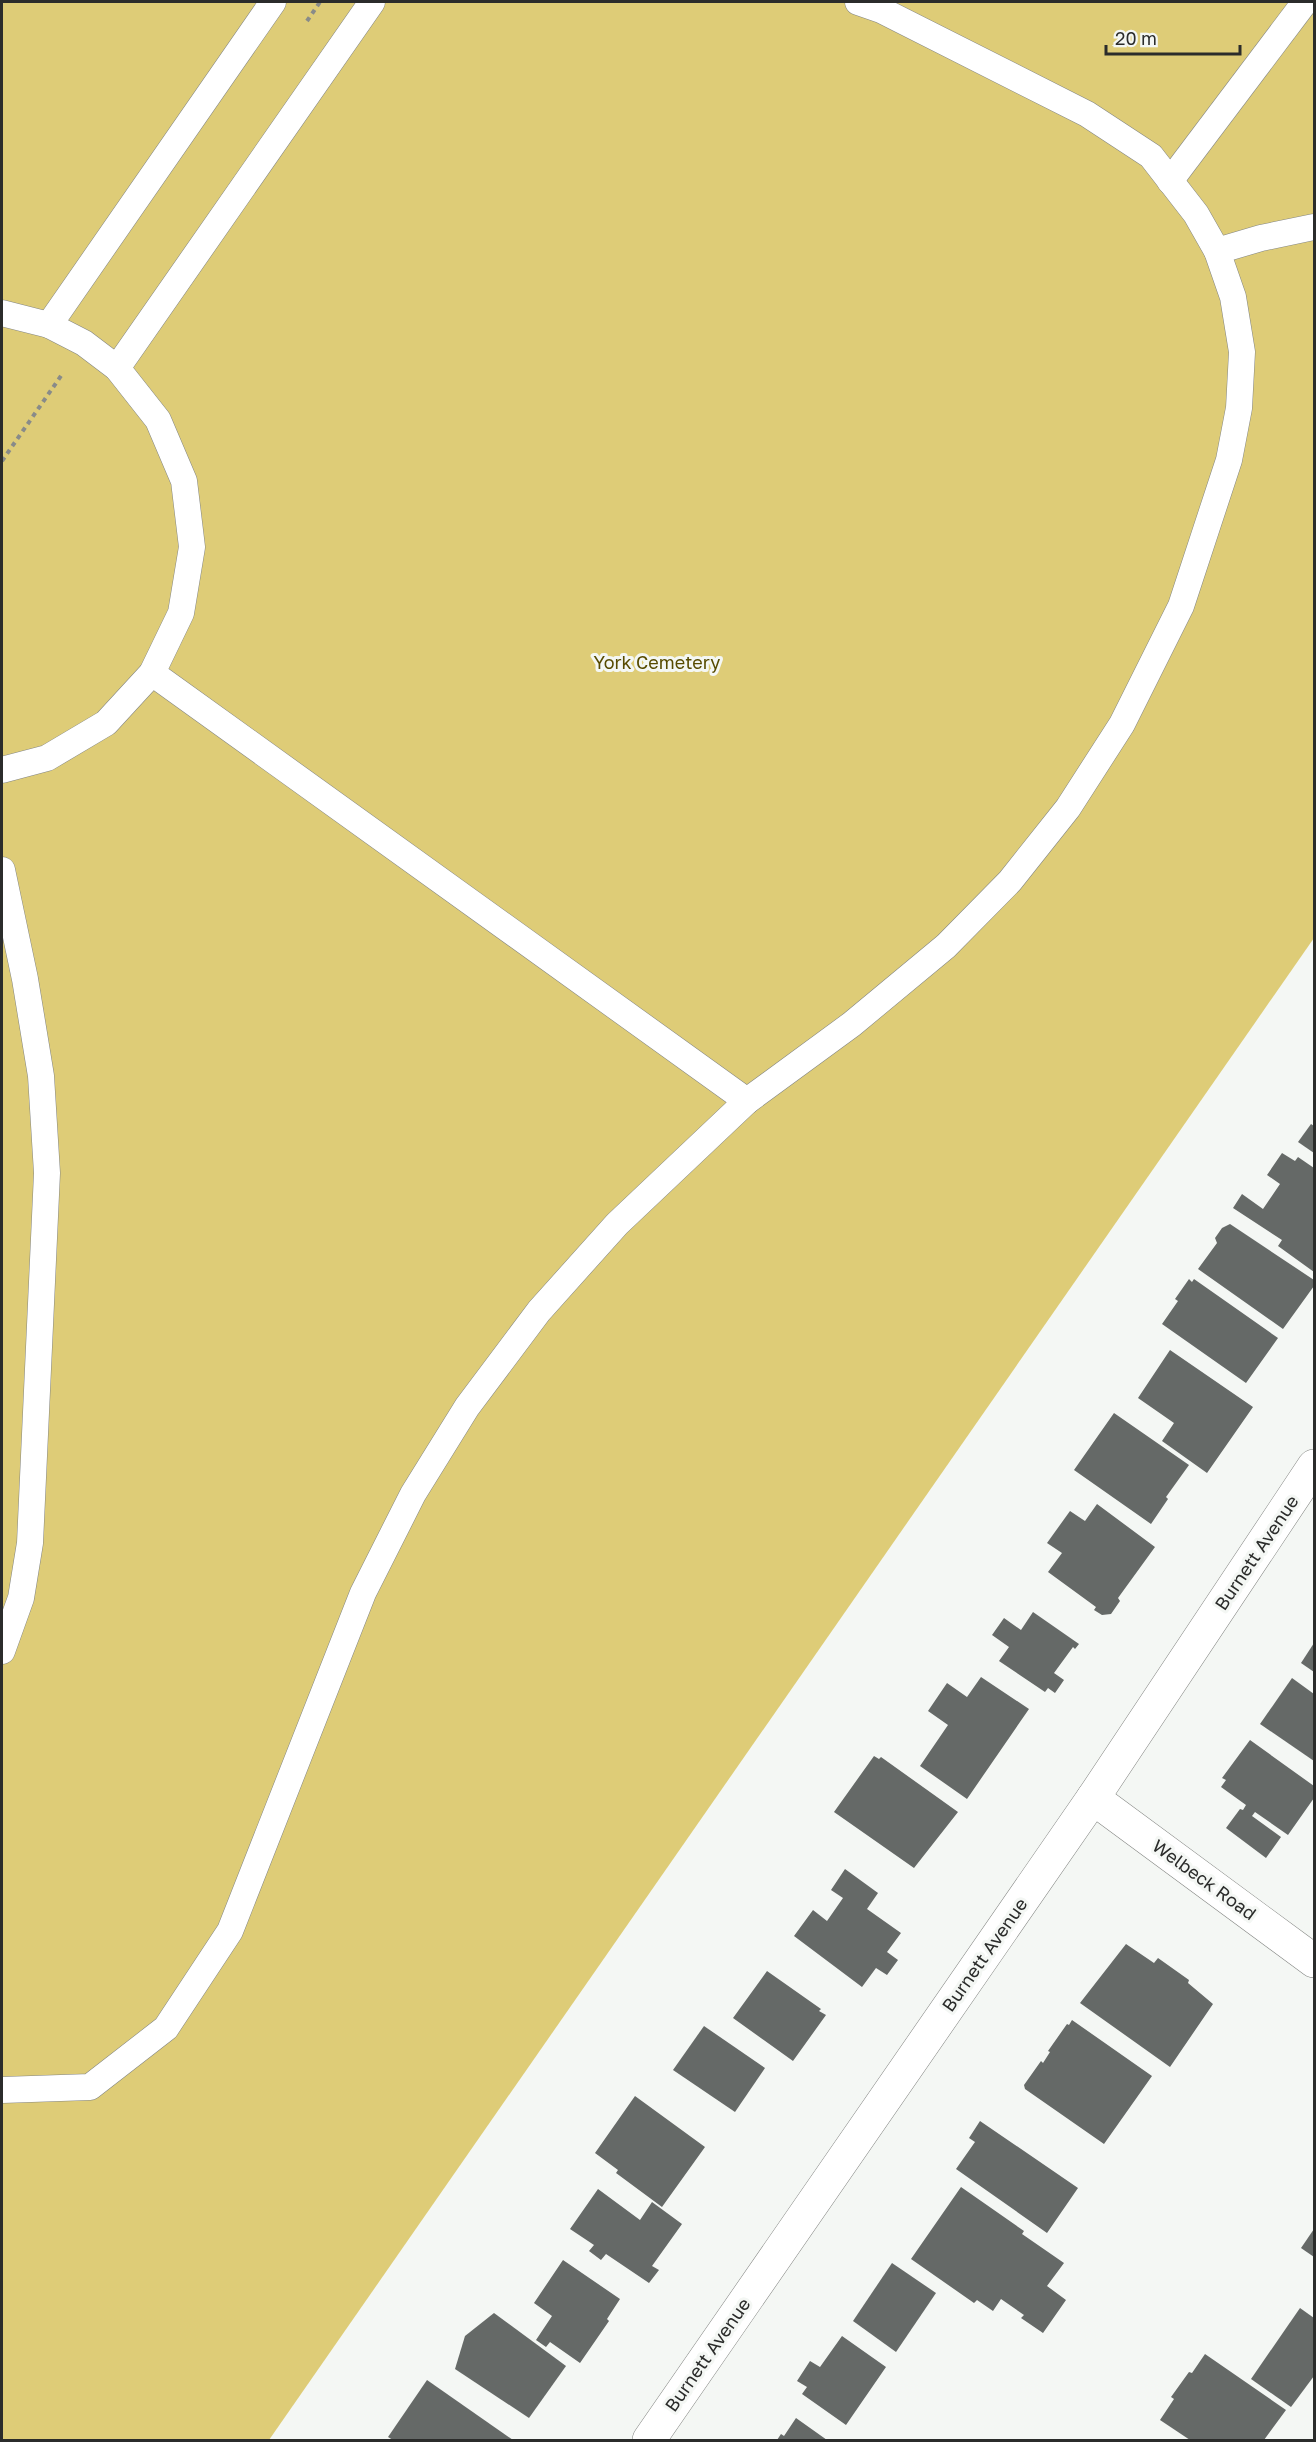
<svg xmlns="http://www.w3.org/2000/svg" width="1316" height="2442" viewBox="0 0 1316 2442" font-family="'Golos Text',sans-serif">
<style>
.green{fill:#decc77}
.building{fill:#656967}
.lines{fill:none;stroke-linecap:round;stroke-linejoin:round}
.service-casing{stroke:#848683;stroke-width:27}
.minor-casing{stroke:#848683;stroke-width:34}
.path{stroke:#898b89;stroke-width:4;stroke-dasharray:4.5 4.5;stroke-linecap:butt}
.service{stroke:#fff;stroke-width:26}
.minor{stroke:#fff;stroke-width:33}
.labels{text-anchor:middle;stroke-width:6;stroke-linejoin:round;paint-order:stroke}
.park-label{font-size:18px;fill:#574b00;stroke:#f4f7f4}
.street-label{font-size:18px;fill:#2b2c2b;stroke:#f4f7f4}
</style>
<rect width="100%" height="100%" fill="#f4f7f4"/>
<polygon class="green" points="2,2 1314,2 1314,938 269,2440 2,2440"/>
<g class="building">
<polygon points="1311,1124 1314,1126 1314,1153 1298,1142"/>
<polygon points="1282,1153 1295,1161 1298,1157 1314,1168 1314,1272 1278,1246 1282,1240 1233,1208 1242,1194 1263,1209 1280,1184 1267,1175"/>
<polygon points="1230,1224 1314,1280 1314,1286 1283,1329 1198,1269 1217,1243 1215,1238 1222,1228"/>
<polygon points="1189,1279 1192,1282 1194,1279 1278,1338 1246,1383 1162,1324 1178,1301 1175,1299"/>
<polygon points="1170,1350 1253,1407 1207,1473 1162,1441 1174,1423 1138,1398"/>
<polygon points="1114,1413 1189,1465 1166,1497 1168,1499 1151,1524 1074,1470"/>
<polygon points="1097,1504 1155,1547 1118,1598 1120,1601 1111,1614 1102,1615 1094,1610 1096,1607 1048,1572 1062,1553 1047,1543 1070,1511 1085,1521"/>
<polygon points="1033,1612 1079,1644 1075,1649 1073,1647 1054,1673 1064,1680 1055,1693 1048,1688 1045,1692 999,1661 1009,1647 992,1635 1004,1618 1021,1630"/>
<polygon points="1314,1643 1314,1672 1301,1663"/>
<polygon points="981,1677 1029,1709 967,1799 920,1766 948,1725 928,1711 947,1683 967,1697"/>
<polygon points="1292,1678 1314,1694 1314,1761 1260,1724"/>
<polygon points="1250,1740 1314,1786 1314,1798 1288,1835 1255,1812 1252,1816 1281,1837 1266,1858 1226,1828 1240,1809 1243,1810 1246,1805 1221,1787 1226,1780 1222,1778"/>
<polygon points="874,1756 879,1759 881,1757 958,1812 914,1868 834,1812"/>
<polygon points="845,1869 878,1893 867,1909 901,1933 887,1952 898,1960 887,1975 876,1968 862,1987 794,1936 813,1910 827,1921 843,1898 831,1890"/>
<polygon points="1126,1944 1154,1963 1158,1958 1189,1980 1188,1983 1213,2004 1170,2067 1080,2003"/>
<polygon points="767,1971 821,2009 819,2011 826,2015 793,2061 733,2018"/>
<polygon points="1072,2020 1152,2076 1104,2144 1025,2089 1024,2085 1041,2061 1043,2063 1050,2052 1048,2051 1067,2024 1069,2025"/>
<polygon points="704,2026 765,2068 735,2112 673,2070"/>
<polygon points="635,2096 705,2147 662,2207 616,2173 618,2170 595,2153"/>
<polygon points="980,2121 1078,2188 1047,2233 956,2169 975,2142 969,2138"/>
<polygon points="961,2187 1024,2231 1022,2234 1064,2263 1047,2286 1066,2300 1043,2333 1021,2318 1024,2315 1001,2299 993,2311 977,2300 974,2303 911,2259"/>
<polygon points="598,2189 640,2220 652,2202 682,2224 652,2266 659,2270 649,2283 606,2254 601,2260 589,2251 594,2245 570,2229"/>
<polygon points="1314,2229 1314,2257 1301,2248"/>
<polygon points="563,2260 620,2299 607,2319 609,2321 580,2363 550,2342 546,2347 536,2340 552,2316 534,2303"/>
<polygon points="892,2263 936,2293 896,2352 853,2321"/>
<polygon points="1300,2308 1314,2318 1314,2376 1291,2407 1251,2379"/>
<polygon points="494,2313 566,2366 529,2418 455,2369 465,2336"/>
<polygon points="842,2336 886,2367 846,2425 802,2394 807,2387 797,2381 810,2361 820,2367"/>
<polygon points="1205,2354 1286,2410 1264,2440 1190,2440 1160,2420 1174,2399 1171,2397 1189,2372 1192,2373"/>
<polygon points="427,2380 513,2440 393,2440 388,2437"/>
<polygon points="796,2418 827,2440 777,2440 781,2434 784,2436"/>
</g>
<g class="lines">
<g class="service-casing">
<g id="service">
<polyline points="1170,181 1305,2"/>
<polyline points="1217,251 1261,238 1314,227"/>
<polyline points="2,313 49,325 84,343 117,368 158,420 184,481 192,547 181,613 152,673 106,723 47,758 2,770"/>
<polyline points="49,325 273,2"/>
<polyline points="117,368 372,2"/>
<polyline points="152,673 747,1101"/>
<polyline points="2,870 25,979 41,1076 47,1173 30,1543 21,1598 2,1651"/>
<polyline points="2,2090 90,2087 166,2028 230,1931 363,1593 413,1494 467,1407 539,1311 617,1224 747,1101 852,1024 946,946 1010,881 1068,808 1122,724 1181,606 1229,460 1239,408 1242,352 1233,297 1217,251 1196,214 1151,156 1087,114 881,10 858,2"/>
</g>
</g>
<g class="minor-casing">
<g id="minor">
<polyline points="1093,1798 1314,1961"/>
<polyline points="649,2440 1093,1798 1314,1466"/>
</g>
</g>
<g class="path">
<polyline points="307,21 320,2"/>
<polyline points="2,461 63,373"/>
</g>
<use href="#service" class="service"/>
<use href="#minor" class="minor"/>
</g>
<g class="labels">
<g class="park-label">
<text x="657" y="669">York Cemetery</text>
</g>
<g class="street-label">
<text transform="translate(1257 1553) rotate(-56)" y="6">Burnett Avenue</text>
<text transform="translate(1204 1880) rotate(36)" y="6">Welbeck Road</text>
<text transform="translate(985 1955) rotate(-55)" y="6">Burnett Avenue</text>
<text transform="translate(708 2355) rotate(-55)" y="6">Burnett Avenue</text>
</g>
</g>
<rect width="1316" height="2442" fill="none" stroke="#2b2c2b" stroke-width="6"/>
<path d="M1106 45v9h134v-9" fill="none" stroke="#2b2c2b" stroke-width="3"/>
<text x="1115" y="45" font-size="18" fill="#2b2c2b" stroke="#f4f7f4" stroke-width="4.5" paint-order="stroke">20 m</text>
</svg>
